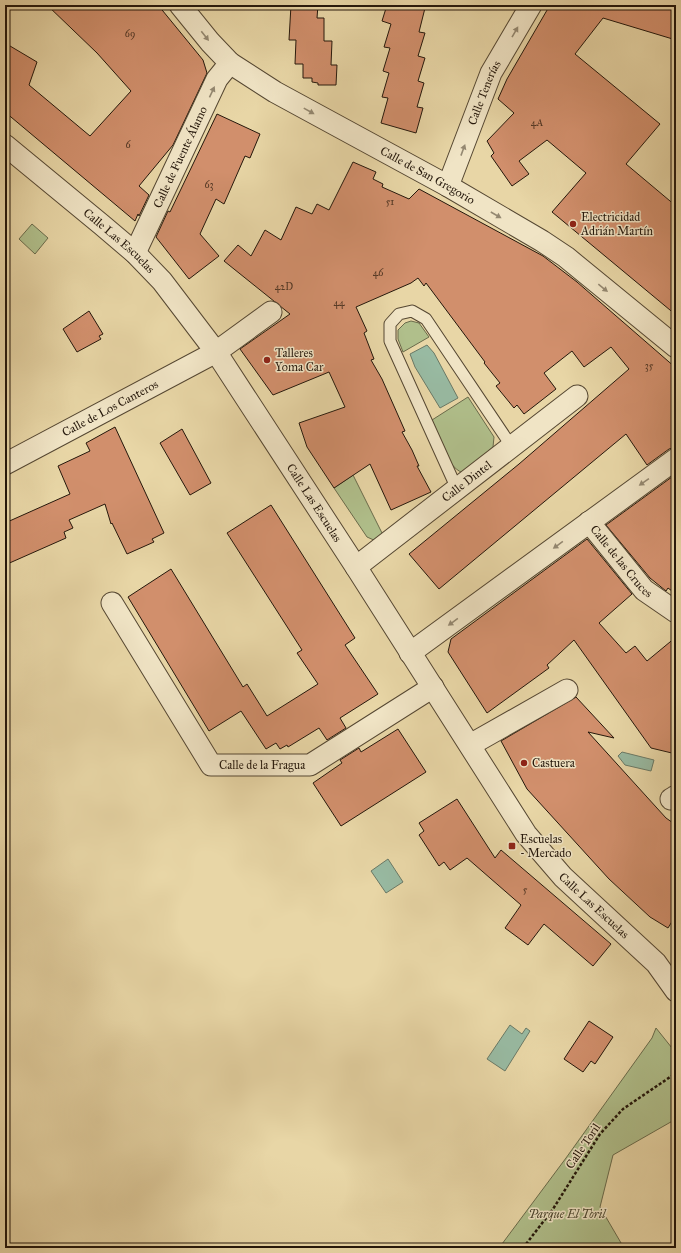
<svg xmlns="http://www.w3.org/2000/svg" width="681" height="1253" viewBox="0 0 681 1253" font-family="'IM FELL Great Primer',serif">
<style>
.green{fill:#b0bf8b;stroke:#6a6b4b}
.water{fill:#98baa2;stroke:#6a7966}
.building{fill:#d18f6c;stroke:#24170b}
.lines{fill:none;stroke-linecap:round;stroke-linejoin:round}
.lane-casing{stroke:#554732;stroke-width:13}
.street-casing{stroke:#554732;stroke-width:23}
.path{stroke:#24170b;stroke-width:2.5;stroke-dasharray:3 2;stroke-linecap:butt}
.lane{stroke:#f0e4c5;stroke-width:11}
.street{stroke:#f0e4c5;stroke-width:21}
.oneway{fill:#948871}
.poi-dot{fill:#8f2418;stroke:#f0e4c5;stroke-width:1.5}
.labels{text-anchor:middle;stroke-width:3;stroke-linejoin:round;paint-order:stroke}
.number-label{font-size:10px;fill:#4f3523}
.street-label{font-size:12px;fill:#24170b;stroke:#f0e4c5}
.poi-label{font-size:12px;fill:#24170b;stroke:#f0e4c5;text-anchor:start}
.park-label{font-size:12px;font-style:italic;fill:#4e4931;stroke:#f0e4c5}
</style>
<rect width="100%" height="100%" fill="#e8d6a6"/>
<filter id="stains"><feTurbulence type="fractalNoise" baseFrequency=".005" numOctaves="4"/><feColorMatrix values="0 0 0 0 .2 0 0 0 0 .09 0 0 0 0 .02 0 0 0 .5 -.17"/></filter>
<radialGradient id="worn" r=".72"><stop offset=".6" stop-color="#630" stop-opacity="0"/><stop offset="1" stop-color="#630" stop-opacity=".3"/></radialGradient>
<g class="green">
<polygon points="32,224 48,238 35,254 19,239"/>
<polygon points="411,321 419,323 429,337 403,352 398,339 398,330 405,323"/>
<path d="M468,397L494,437L493,447L463,473C445,466 439,436 432,420Z"/>
<polygon points="353,475 384,537 376,541 367,537 334,488"/>
<polygon points="656,1028 676,1053 676,1119 613,1155 600,1207 624,1248 499,1248 566,1158 652,1038"/>
</g>
<g class="water">
<polygon points="427,345 434,353 458,398 440,408 415,367 410,354"/>
<polygon points="622,752 654,760 651,771 625,765 618,756"/>
<polygon points="388,859 403,882 386,893 371,871"/>
<polygon points="510,1025 522,1034 526,1028 530,1031 505,1071 487,1059"/>
</g>
<g class="building">
<polygon points="47,5 158,5 203,60 207,73 173,145 139,186 149,195 139,216 138,214 135,221 5,112 5,43 37,62 29,85 90,136 131,91 97,53"/>
<polygon points="291,5 318,5 317,18 324,18 324,41 332,41 331,65 337,65 336,85 318,85 318,83 312,82 312,78 303,78 303,64 295,64 296,40 289,40"/>
<polygon points="387,5 415,5 425,8 419,32 425,33 418,56 425,58 418,81 424,83 417,107 423,108 416,133 381,123 388,98 382,97 389,73 383,71 390,48 384,47 391,24 382,21"/>
<polygon points="550,5 676,5 676,40 603,18 575,54 660,124 626,164 676,206 676,315 552,212 586,173 547,140 519,161 529,174 512,186 491,156 494,153 487,141 514,113 498,99 507,79"/>
<polygon points="217,114 260,134 250,158 245,156 224,204 216,199 200,234 219,256 189,279 156,237 168,211 170,212"/>
<polygon points="353,162 376,172 373,179 383,184 382,187 409,199 419,189 543,256 577,282 676,368 676,447 669,449 647,465 626,434 439,589 409,554 519,464 629,369 611,347 584,367 572,351 544,373 556,389 524,414 517,405 514,408 496,386 500,383 484,363 485,362 426,283 424,286 418,278 411,283 356,307 367,331 364,333 374,359 371,360 382,379 405,431 402,432 412,450 419,466 417,466 431,492 391,510 370,464 334,488 307,447 299,423 345,407 329,372 273,395 240,349 290,314 224,261 238,245 251,256 265,230 281,240 296,207 312,214 317,204 329,210"/>
<polygon points="89,311 103,334 99,336 101,339 77,352 63,329"/>
<polygon points="115,427 164,533 152,539 154,542 127,554 112,523 111,524 105,504 69,520 73,528 64,532 66,538 5,565 5,523 70,494 58,466 90,451 86,443"/>
<polygon points="182,429 211,483 190,495 160,443"/>
<polygon points="676,474 676,594 668,588 666,591 650,578 606,525"/>
<polygon points="271,505 355,638 345,645 378,694 340,718 346,728 327,740 319,728 288,747 287,745 280,749 276,743 266,749 241,711 209,731 128,597 171,569 243,687 247,684 267,716 318,684 297,653 302,650 227,533"/>
<polygon points="587,539 632,594 599,623 626,653 635,646 647,661 676,637 676,754 651,748 574,640 547,665 549,668 487,713 448,652 451,639"/>
<polygon points="576,697 614,738 588,732 666,818 676,825 676,915 668,928 650,917 609,879 527,789 501,741"/>
<polygon points="398,729 426,772 341,826 313,783 342,763 340,760 359,748 361,752"/>
<polygon points="457,799 495,858 501,850 611,944 593,966 544,924 528,945 505,928 521,905 467,858 450,870 444,862 439,866 419,835 424,831 419,823"/>
<polygon points="589,1021 613,1037 595,1064 591,1061 583,1072 564,1059"/>
</g>
<g class="lines">
<g class="lane-casing">
<polyline id="lane" points="457,489 390,341 390,324 399,314 412,311 426,319 512,447"/>
</g>
<g class="street-casing">
<g id="street">
<path id="s1" d="M180,5L210,42L230,63L275,92L448,186L542,241L566,257L676,347"/>
<path id="s2" d="M5,145L102,225L135,253L162,281L216,352L356,567L526,834L563,877L656,963L676,991"/>
<path id="s3" d="M448,186L491,73L531,5"/>
<path id="s4" d="M135,253L217,79L230,63"/>
<path id="s5" d="M5,464L216,352L271,312"/>
<path id="s6" d="M589,522L644,590L676,612"/>
<path id="s7" d="M356,567L577,396"/>
<path id="s8" d="M112,603L211,765H310L433,687"/>
<polyline points="410,653 676,459"/>
<polyline points="470,745 567,690"/>
<polyline points="671,799 676,796"/>
</g>
</g>
<polyline class="path" points="523,1248 553,1209 600,1134 623,1109 676,1073"/>
<use href="#lane" class="lane"/>
<use href="#street" class="street"/>
</g>
<defs><path id="oneway-solid" d="M-6-.8H1V-3.2L6.5 0L1 3.2V.8H-6Z"/></defs>
<g class="oneway">
<use href="#oneway-solid" transform="translate(515 32) rotate(-60)"/>
<use href="#oneway-solid" transform="translate(205 36) rotate(52)"/>
<use href="#oneway-solid" transform="translate(212 92) rotate(-65)"/>
<use href="#oneway-solid" transform="translate(309 111) rotate(29)"/>
<use href="#oneway-solid" transform="translate(463 150) rotate(-70)"/>
<use href="#oneway-solid" transform="translate(496 215) rotate(30)"/>
<use href="#oneway-solid" transform="translate(603 288) rotate(39)"/>
<use href="#oneway-solid" transform="translate(644 482) rotate(145)"/>
<use href="#oneway-solid" transform="translate(558 545) rotate(144)"/>
<use href="#oneway-solid" transform="translate(453 622) rotate(144)"/>
</g>
<g class="poi-dot">
<circle cx="573" cy="224" r="4"/>
<circle cx="267" cy="360" r="4"/>
<circle cx="524" cy="763" r="4"/>
<rect x="508" y="842" width="8" height="8" rx="2"/>
</g>
<g class="labels">
<g class="number-label">
<text x="130" y="37">69</text>
<text x="537" y="126">4A</text>
<text x="128" y="148">6</text>
<text x="209" y="188">63</text>
<text x="390" y="205">51</text>
<text x="378" y="276">46</text>
<text x="284" y="290">42D</text>
<text x="339" y="306">44</text>
<text x="649" y="369">35</text>
<text x="525" y="893">5</text>
</g>
<g class="street-label">
<text dy="4" stroke="none"><textPath href="#s3" startOffset="100">Calle Tenerías</textPath></text>
<text dy="4" stroke="none"><textPath href="#s4" startOffset="106">Calle de Fuente Álamo</textPath></text>
<text dy="4" stroke="none"><textPath href="#s1" startOffset="304">Calle de San Gregorio</textPath></text>
<text dy="4" stroke="none"><textPath href="#s2" startOffset="149">Calle Las Escuelas</textPath></text>
<text dy="4" stroke="none"><textPath href="#s5" startOffset="119">Calle de Los Canteros</textPath></text>
<text dy="4" stroke="none"><textPath href="#s7" startOffset="140">Calle Dintel</textPath></text>
<text dy="4" stroke="none"><textPath href="#s2" startOffset="477">Calle Las Escuelas</textPath></text>
<text dy="4" stroke="none"><textPath href="#s6" startOffset="51">Calle de las Cruces</textPath></text>
<text dy="4" stroke="none"><textPath href="#s8" startOffset="241">Calle de la Fragua</textPath></text>
<text dy="4" stroke="none"><textPath href="#s2" startOffset="969">Calle Las Escuelas</textPath></text>
<text transform="translate(583 1146) rotate(-56)" y="4">Calle Toril</text>
</g>
<g class="poi-label">
<text x="581" y="221">Electricidad<tspan x="581" dy="14">Adrián Martín</tspan></text>
<text x="275" y="357">Talleres<tspan x="275" dy="14">Yoma Car</tspan></text>
<text x="532" y="767">Castuera</text>
<text x="520" y="843">Escuelas<tspan x="520" dy="14">- Mercado</tspan></text>
</g>
<g class="park-label">
<text x="567" y="1218">Parque El Toril</text>
</g>
</g>
<rect width="681" height="1253" fill="none" stroke="#e8d6a6" stroke-width="20"/>
<rect x="6" y="6" width="669" height="1241" fill="none" stroke="#24170b" stroke-width="2"/>
<rect x="10" y="10" width="661" height="1233" fill="none" stroke="#24170b"/>
<rect width="100%" height="100%" filter="url(#stains)"/>
<rect width="100%" height="100%" fill="url(#worn)"/>
</svg>
